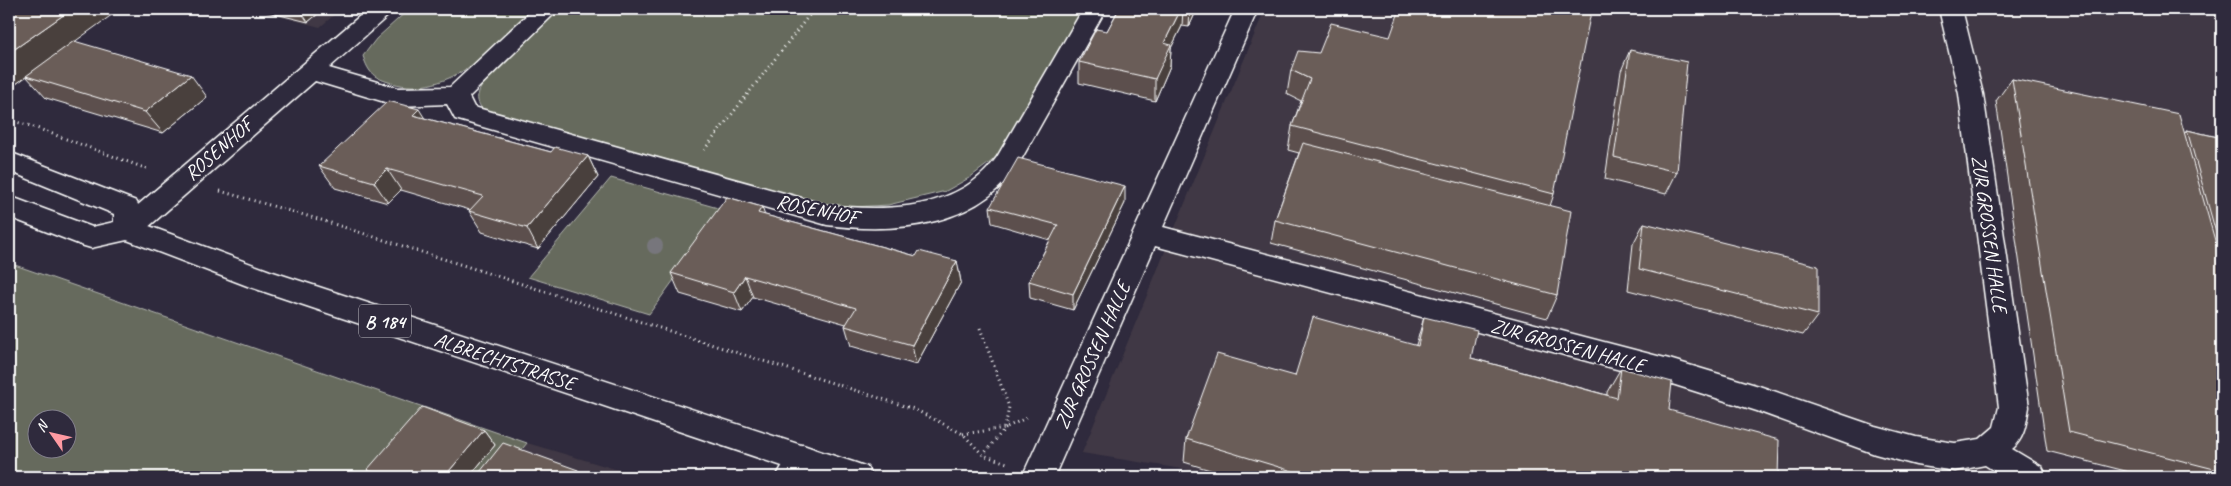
<svg xmlns="http://www.w3.org/2000/svg" width="2231" height="486" viewBox="0 0 2231 486" font-family="Caveat,sans-serif">
<style>
.built{fill:#413945}
.green{fill:#666b5d;stroke:#b2b5ae;fill-rule:evenodd}
.lines{fill:none;stroke-linecap:round;stroke-linejoin:round}
.minor-casing{stroke:#fff;stroke-width:3}
.major-casing{stroke:#fff;stroke-width:3}
.path{stroke:#fff;stroke-width:3;stroke-dasharray:1 4;stroke-linecap:butt}
.minor{fill:#2f2a3d;fill-rule:evenodd}
.major{fill:#2f2a3d;fill-rule:evenodd}
.tree{fill:#77767b}
.wall{fill:#5b504d;stroke:#fff}
.shaded-wall{fill:#4a413e;stroke:#fff}
.building{fill:#6a5d59;stroke:#fff}
.labels{text-anchor:middle;stroke-width:4.5;stroke-linejoin:round;paint-order:stroke}
.shield{fill:#2f2a3d;stroke:#c1bfc5;stroke-width:1}
.shield-label{font-size:19px;font-weight:bold;fill:#fff}
.street-label{font-size:20px;fill:#fff;stroke:#2f2a3d}
</style>
<rect width="100%" height="100%" fill="#2f2a3d"/>
<filter id="ink" filterUnits="userSpaceOnUse"><feTurbulence type="fractalNoise" baseFrequency=".02" numOctaves="2"/><feDisplacementMap in="SourceGraphic" scale="10" xChannelSelector="R" yChannelSelector="G"/><feConvolveMatrix kernelMatrix="1 2 1 2 8 2 1 2 1" color-interpolation-filters="sRGB"/></filter>
<g filter="url(#ink)">
<g class="built">
<polygon points="251,9 341,9 320,27"/>
<polygon points="1265,9 2222,9 2222,477 1213,477 1195,471 1082,453"/>
<polygon points="527,443 642,477 500,477"/>
</g>
<g class="green">
<path d="M409,9H535C499,44 449,100 392,83C374,78 369,74 363,56L376,39Z"/>
<path d="M560,9H1085L1009,141L992,161L969,178L946,191L888,205L854,207L819,203L483,110C475,100 477,94 483,84Z"/>
<polygon points="611,178 725,210 649,314 528,277"/>
<path d="M9,263L527,443L500,477H9ZM38,418H68V448H38Z"/>
</g>
<g class="lines">
<g class="minor-casing">
<g id="minor">
<path d="M368,9H394L390,14L329,68L398,88L450,87L533,9H557L554,14L469,97L474,107L827,205C886,212 959,211 997,157L1083,9H1106L1022,158C983,227 898,234 827,225L455,119L447,104L398,106L315,81L138,236L128,239L118,236L114,229L118,222Z"/>
<path d="M1235,9H1258L1163,227L1669,359L1759,386L1875,426L1916,437L1955,443L1980,439L1994,427L1999,407L1959,94L1939,9H1962L1983,94L2029,407C2026,423 2025,438 2012,449L2042,467L2047,477H2004L1985,465L1955,471L1916,465L1875,454L1757,411L1669,383L1155,246L1054,477H1022Z"/>
<polygon points="803,445 814,449 819,459 809,477 776,477 792,449"/>
</g>
</g>
<g class="major-casing">
<polygon id="major" points="9,152 136,201 140,208 141,223 270,271 856,463 867,467 872,477 815,477 250,287 127,240 91,248 81,245 9,217 9,196 92,227 114,222 114,214 9,171"/>
</g>
<g class="path">
<polyline points="9,120 31,126 150,170"/>
<polyline points="704,150 814,9"/>
<polyline points="220,191 318,219 914,409 963,434 983,455 1007,463"/>
<polyline points="980,328 1009,407 1005,428 983,455"/>
<polyline points="963,434 1005,428 1026,418"/>
</g>
<use href="#minor" class="minor"/>
<use href="#major" class="major"/>
</g>
<circle class="tree" cx="655" cy="246" r="8"/>
<g class="wall">
<polygon points="255,9 324,9 308,22"/>
<polygon points="1117,9 1197,9 1189,27 1182,26 1171,48 1170,66 1155,101 1079,83 1079,62 1107,31 1117,12"/>
<polygon points="9,15 74,42 207,97 163,133 46,98 26,76 46,62 9,89"/>
<polygon points="1630,50 1677,172 1666,194 1605,179 1621,71"/>
<polygon points="1291,70 1554,194 1550,206 1557,295 1547,318 1271,243 1275,220 1299,153 1288,150 1292,126 1301,101 1287,94"/>
<polygon points="2012,79 2185,133 2187,130 2222,138 2222,477 2149,477 2047,451 1996,101"/>
<polygon points="424,118 551,152 588,156 598,177 538,249 482,232 469,211 470,210 401,190 388,203 335,188 319,166"/>
<polygon points="1125,203 1073,310 1030,298 1029,281 1050,240 992,223 990,207"/>
<polygon points="765,215 916,256 957,261 961,282 916,365 851,346 845,326 846,324 753,297 742,312 680,294 671,273"/>
<polygon points="1644,223 1818,315 1803,335 1628,290 1633,244"/>
<polygon points="1424,317 1471,358 1607,395 1607,392 1621,368 1669,410 1778,477 1233,477 1184,462 1186,439 1295,376 1416,345"/>
<polygon points="484,430 495,445 469,477 373,477 367,470"/>
</g>
<g class="shaded-wall">
<polygon points="72,9 120,9 9,89 9,53"/>
<polygon points="307,9 324,9 308,22 302,13"/>
<polygon points="1181,9 1183,9 1182,26 1171,48 1170,66 1155,101 1155,79 1164,43"/>
<polygon points="1190,9 1197,9 1189,27"/>
<polygon points="191,75 207,97 163,133 145,112"/>
<polygon points="419,109 432,130 413,115"/>
<polygon points="588,156 598,177 538,249 527,228"/>
<polygon points="387,169 401,190 388,203 374,182"/>
<polygon points="1125,186 1125,203 1073,310 1073,294"/>
<polygon points="762,207 769,228 758,213"/>
<polygon points="957,261 961,282 916,365 912,345"/>
<polygon points="745,276 753,297 742,312 734,292"/>
<polygon points="484,430 495,445 469,477 444,477"/>
<polygon points="578,470 583,477 573,477"/>
</g>
<g class="building">
<polygon points="18,9 72,9 9,53 9,15"/>
<polygon points="285,9 307,9 302,13"/>
<polygon points="1119,9 1181,9 1164,43 1171,45 1155,79 1079,62 1096,29 1107,31"/>
<polygon points="1400,9 1576,9 1591,12 1554,194 1292,126 1310,79 1291,70 1298,51 1319,53 1331,23 1390,37"/>
<polygon points="74,41 191,75 145,112 26,76"/>
<polygon points="1630,50 1687,62 1677,172 1614,157"/>
<polygon points="2012,79 2179,114 2222,265 2222,471 2069,432"/>
<polygon points="388,101 419,109 413,115 551,152 555,147 588,156 527,228 469,211 483,196 387,169 374,182 319,166"/>
<polygon points="2187,130 2222,138 2222,248 2220,247"/>
<polygon points="1303,143 1571,211 1557,295 1275,220"/>
<polygon points="1018,158 1125,186 1073,294 1029,281 1058,225 990,207"/>
<polygon points="727,197 762,207 758,213 916,256 919,251 957,261 912,345 845,326 856,308 745,276 734,292 671,273"/>
<polygon points="1644,223 1818,266 1818,315 1639,269"/>
<polygon points="1313,317 1418,346 1424,317 1477,330 1471,358 1617,398 1621,368 1672,382 1669,410 1779,440 1778,477 1312,477 1186,439 1217,354 1295,376"/>
<polygon points="422,407 484,430 444,477 384,477 367,470"/>
<polygon points="503,443 578,470 573,477 476,477"/>
</g>
</g>
<g class="labels">
<rect class="shield" x="359" y="304.5" width="52" height="33" rx="4"/>
<g class="shield-label">
<text x="385" y="328">B 184</text>
</g>
<g class="street-label">
<text transform="translate(218 149) rotate(-41)" y="7">ROSENHOF</text>
<text transform="translate(817 209) rotate(12)" y="7">ROSENHOF</text>
<text transform="translate(1990 234) rotate(82)" y="7">ZUR GROSSEN HALLE</text>
<text transform="translate(1568 345) rotate(15)" y="7">ZUR GROSSEN HALLE</text>
<text transform="translate(1092 355) rotate(-66)" y="7">ZUR GROSSEN HALLE</text>
<text transform="translate(505 361) rotate(18)" y="7">ALBRECHTSTRASSE</text>
</g>
</g>
<rect width="2231" height="486" fill="none" stroke="#2f2a3d" stroke-width="30"/>
<rect x="15" y="15" width="2201" height="456" fill="none" stroke="#fff" stroke-width="2" filter="url(#ink)"/>
<g transform="translate(52 434) rotate(304)"><circle r="24" fill="#2f2a3d" stroke="#827f8b"/>
<path d="M0-4L9 19L0 12L-9 19Z" fill="#ff9aa2"/>
<text y="-8" font-size="14" font-weight="bold" text-anchor="middle" fill="#ffffff">N</text>
</g>
</svg>
